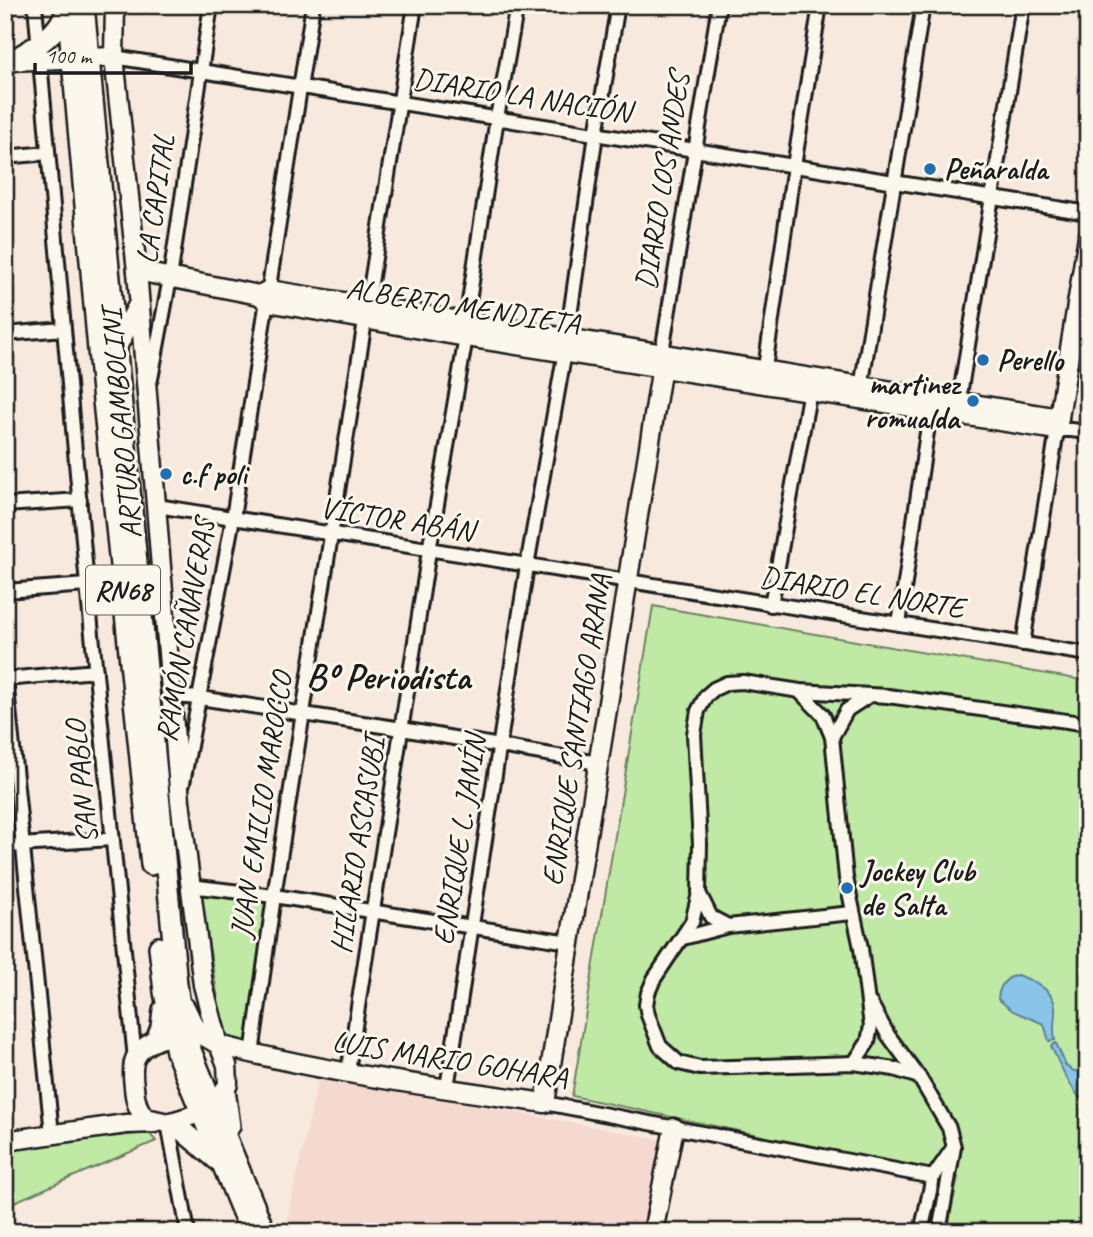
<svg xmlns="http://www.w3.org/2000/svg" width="1093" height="1237" viewBox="0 0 1093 1237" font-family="Caveat,sans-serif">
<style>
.built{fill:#f5d8d0}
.green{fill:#bfe9a5;stroke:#6e8260;stroke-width:2}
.water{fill:#8ac5e9;stroke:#5e8197;stroke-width:2}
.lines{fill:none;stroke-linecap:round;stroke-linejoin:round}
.street-casing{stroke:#1c1c1c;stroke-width:18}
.secondary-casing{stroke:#1c1c1c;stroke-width:23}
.primary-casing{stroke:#1c1c1c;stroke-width:24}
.street{stroke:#fbf7ec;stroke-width:12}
.secondary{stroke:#fbf7ec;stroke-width:18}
.primary{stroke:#fbf7ec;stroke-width:19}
.poi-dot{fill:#1f6fb2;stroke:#fbf7ec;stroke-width:2.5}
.labels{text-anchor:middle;stroke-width:6;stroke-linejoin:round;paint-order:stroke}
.shield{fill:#fbf7ec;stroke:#5f5e5a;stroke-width:2}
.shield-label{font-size:28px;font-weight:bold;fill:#1c1c1c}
.street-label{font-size:30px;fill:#1c1c1c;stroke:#fbf7ec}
.poi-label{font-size:30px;font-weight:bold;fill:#1c1c1c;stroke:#fbf7ec;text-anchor:start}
.district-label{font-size:37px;font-weight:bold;fill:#1c1c1c;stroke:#fbf7ec}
</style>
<rect width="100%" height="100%" fill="#f8e9df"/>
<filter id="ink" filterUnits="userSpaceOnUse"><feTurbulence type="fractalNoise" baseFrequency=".0143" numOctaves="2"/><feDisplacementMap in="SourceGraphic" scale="14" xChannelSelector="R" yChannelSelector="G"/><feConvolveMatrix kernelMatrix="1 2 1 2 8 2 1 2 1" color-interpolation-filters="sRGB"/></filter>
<g filter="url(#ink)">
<polygon class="built" points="319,1076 664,1140 645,1232 292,1232 287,1219"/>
<g class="green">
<polygon points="653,606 1088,681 1088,1232 947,1232 958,1177 572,1096"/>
<polygon points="200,892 274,896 249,1042 224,1035"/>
<polygon points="149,1133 156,1141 5,1206 5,1147"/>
</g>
<g class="water">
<path d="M1017,975C1032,980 1052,988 1055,1006C1056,1017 1052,1026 1055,1040L1049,1041L1044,1024L1013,1011L998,999C999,987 1004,978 1017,975Z"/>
<path d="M1056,1043L1066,1066L1074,1071L1088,1070V1106C1072,1093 1060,1065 1051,1046Z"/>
</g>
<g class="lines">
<g class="street-casing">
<g id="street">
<polyline points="35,5 87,585 135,1059"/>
<polyline points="114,57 1088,213"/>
<polyline points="5,157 48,153"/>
<polyline points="5,334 64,329"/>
<polyline points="662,352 719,5"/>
<polyline points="764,375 794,166 820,5"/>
<polyline points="151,379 170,278 211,5"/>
<polyline points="860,394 923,5"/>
<polyline points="958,407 1023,5"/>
<polyline points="5,505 80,500"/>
<polyline points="157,506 1088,654"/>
<polyline points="5,591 87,585"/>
<polyline points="771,605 810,390"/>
<polyline points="899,624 931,405"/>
<polyline points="1023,644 1057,430 1071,430 1088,432"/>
<polyline points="5,679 96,671"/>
<polyline points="6,679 52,1134"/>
<polyline points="800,692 823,715 832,737 846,878 861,948 871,1026 868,1042 854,1063"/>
<polyline points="172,696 200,698 402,729 598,763"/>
<polyline points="832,737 847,710 867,697"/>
<polyline points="183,783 233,518 313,5"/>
<polyline points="5,846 112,839"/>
<polyline points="190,886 274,896 569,942"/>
<polyline points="699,893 711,917 728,926"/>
<polyline points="683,938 728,926 852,913"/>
<polyline points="871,1004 888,1035 919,1077"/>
<polyline points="252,1054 274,896 415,5"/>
<polyline points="348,1071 429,551 466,337 466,321 497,118 517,5"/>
<polyline points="447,1088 527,566 565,351 596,134 618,5"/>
<polyline points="545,1103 933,1177"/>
<polyline points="168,1123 188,1232"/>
<polyline points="921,1232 933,1177 953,1148"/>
<polyline points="939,1232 954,1147 949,1128 919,1077 894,1069 854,1063 700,1068 679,1063 660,1046 648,1015 646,1005 648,993 654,979 692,922 699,893 700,844 694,734 698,711 706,696 714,689 727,683 743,682 800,691 888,696 1088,724"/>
</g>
</g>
<g class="secondary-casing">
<g id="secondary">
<polyline points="115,5 114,57 137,271 180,801 203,985 219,1045"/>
<polyline points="9,61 114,57"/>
<polyline points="137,271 259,295 268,302 466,337 1057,430 1088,236"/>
<polyline points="259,295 269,290 1059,418"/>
<path d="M184,1033L204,1036L219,1045L227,1065L228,1084L225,1090L212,1103L194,1115L168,1123L146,1118C137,1110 135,1099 134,1087C133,1079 132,1066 135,1059C142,1042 168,1035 184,1033Z"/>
<path d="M219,1045C325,1073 436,1087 545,1103C582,857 624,612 662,366V352"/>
<polyline points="5,1141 126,1124 155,1123"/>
<polyline points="653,1232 674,1128"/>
</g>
</g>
<g class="primary-casing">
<g id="primary">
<polyline points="67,5 100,372 151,865"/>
<polyline points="84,5 177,984 184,1033 265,1232"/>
<path d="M11,61C35,47 56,37 67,10"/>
<polyline points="117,346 139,304"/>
<polyline points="159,947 164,992 176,1052 250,1232"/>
<polyline points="185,1008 193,1025 204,1036"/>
<polyline points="156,1040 161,1027 163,1010"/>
<polyline points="225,1090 230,1126"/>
<polyline points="172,1122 217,1160"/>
</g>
</g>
<use href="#street" class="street"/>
<use href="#secondary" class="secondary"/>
<use href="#primary" class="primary"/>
</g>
</g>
<g class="poi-dot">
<circle cx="930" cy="169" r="7"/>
<circle cx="983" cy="360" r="7"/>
<circle cx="973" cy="401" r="7"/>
<circle cx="166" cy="474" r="7"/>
<circle cx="847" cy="888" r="7"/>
</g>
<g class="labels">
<rect class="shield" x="86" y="565.5" width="74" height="49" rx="5"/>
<g class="shield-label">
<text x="123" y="600">RN68</text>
</g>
<g class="street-label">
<text transform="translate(522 95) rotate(9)" y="10">DIARIO LA NACIÓN</text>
<text transform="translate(662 181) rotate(-81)" y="10">DIARIO LOS ANDES</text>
<text transform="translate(155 199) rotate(-82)" y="10">LA CAPITAL</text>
<text transform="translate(463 306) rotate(9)" y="10">ALBERTO MENDIETA</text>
<text transform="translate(121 424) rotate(-95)" y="10">ARTURO GAMBOLINI</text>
<text transform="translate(397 519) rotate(9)" y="10">VÍCTOR ABÁN</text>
<text transform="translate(862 592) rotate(9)" y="10">DIARIO EL NORTE</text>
<text transform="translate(185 630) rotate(-80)" y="10">RAMÓN CAÑAVERAS</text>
<text transform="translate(576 730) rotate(-81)" y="10">ENRIQUE SANTIAGO ARANA</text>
<text transform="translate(81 782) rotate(-96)" y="10">SAN PABLO</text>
<text transform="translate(261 805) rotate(-81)" y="10">JUAN EMILIO MAROCCO</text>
<text transform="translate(459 840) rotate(-81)" y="10">ENRIQUE L. JANÍN</text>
<text transform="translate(357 845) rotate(-81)" y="10">HILARIO ASCASUBI</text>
<text transform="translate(450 1059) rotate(9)" y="10">LUIS MARIO GOHARA</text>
</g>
<g class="poi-label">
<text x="944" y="179">Peñaralda</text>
<text x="997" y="370">Perello</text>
<text x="959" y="394" text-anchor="end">martinez<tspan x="959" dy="34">romualda</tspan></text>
<text x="180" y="484">c.f poli</text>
<text x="861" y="881">Jockey Club<tspan x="861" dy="34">de Salta</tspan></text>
</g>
<g class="district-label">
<text x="388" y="689">Bº Periodista</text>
</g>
</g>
<rect width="1093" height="1237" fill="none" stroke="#fbf7ec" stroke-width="28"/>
<rect x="14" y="14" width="1065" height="1209" fill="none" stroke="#1c1c1c" stroke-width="2.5" filter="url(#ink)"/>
<path d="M35 63v10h156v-10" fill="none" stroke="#1c1c1c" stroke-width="3.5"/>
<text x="46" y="63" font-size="21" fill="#1c1c1c" stroke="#fbf7ec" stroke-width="5" paint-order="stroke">100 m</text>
</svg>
